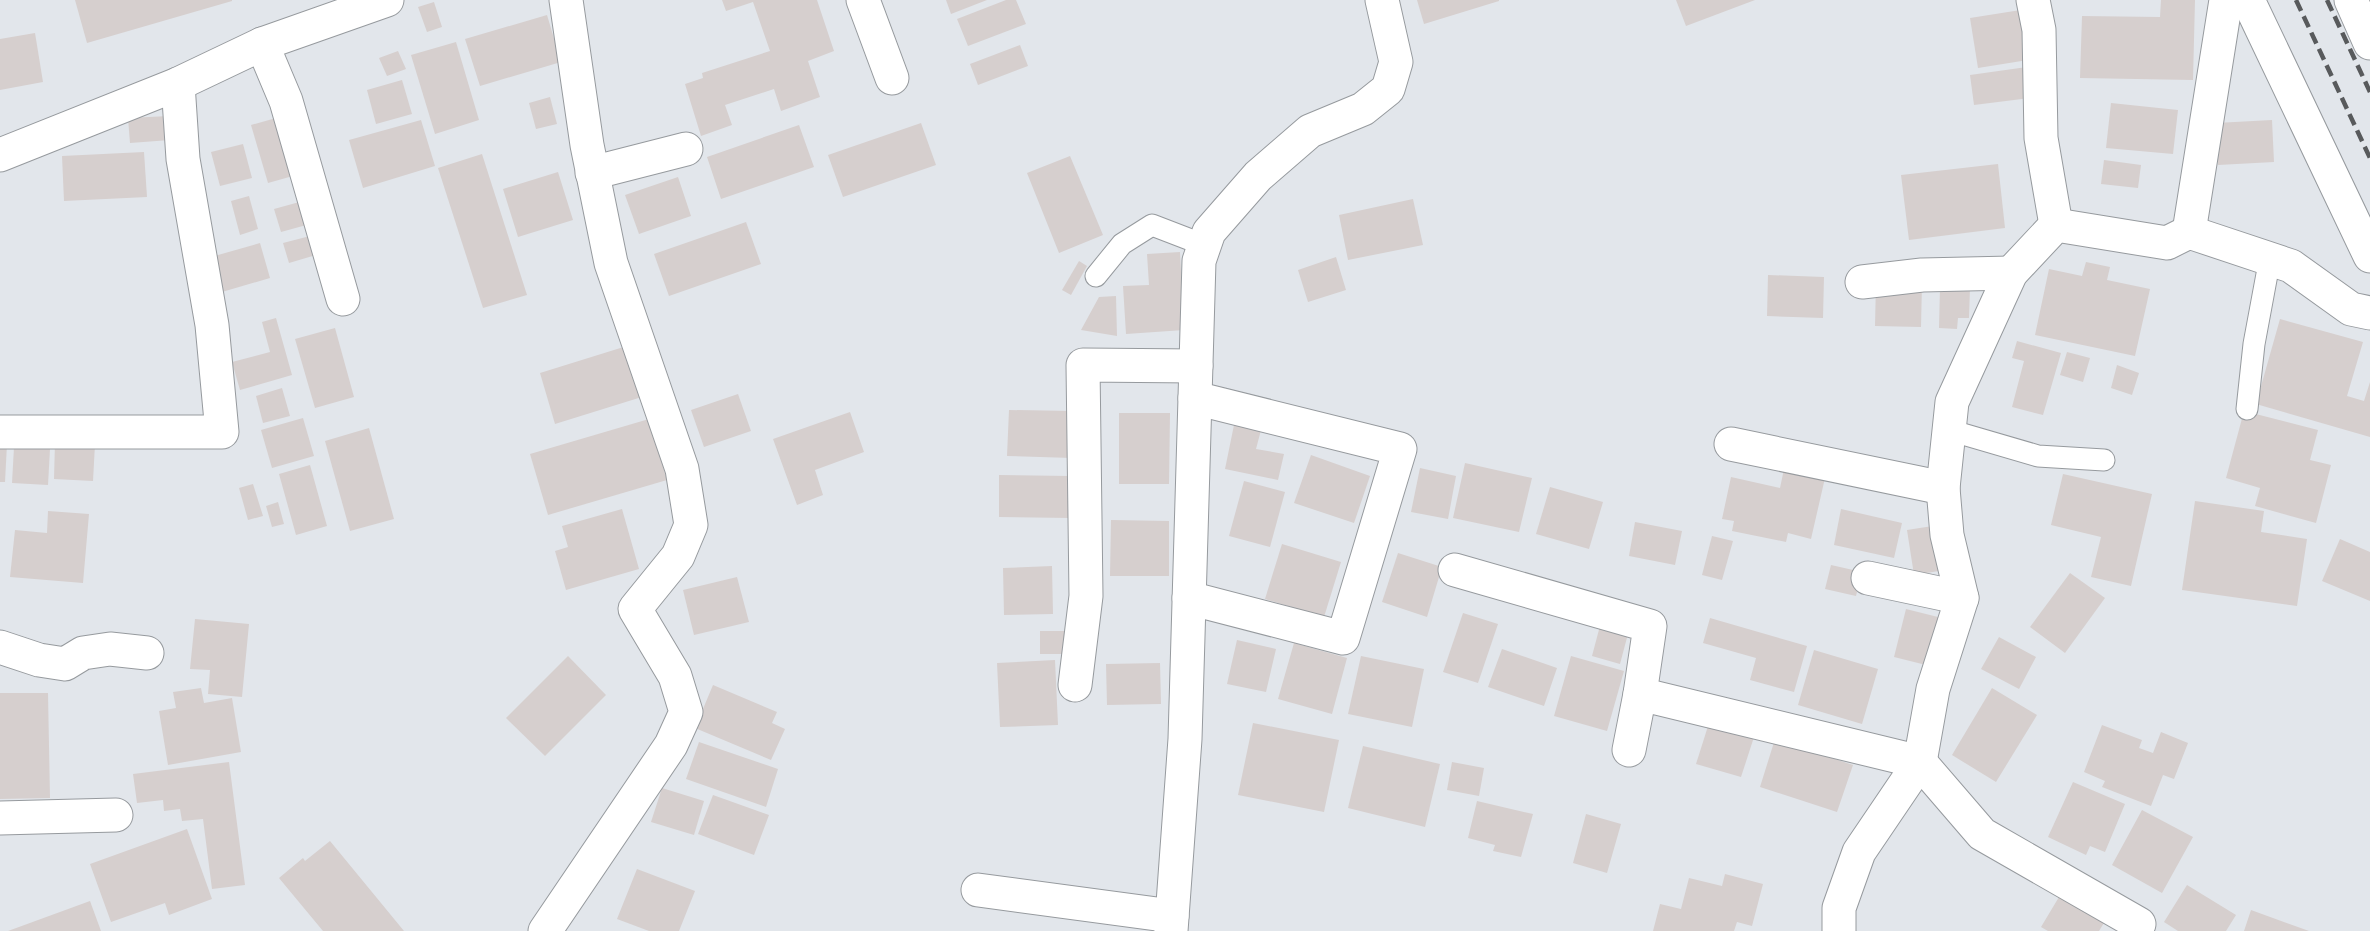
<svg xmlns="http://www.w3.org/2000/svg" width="2370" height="931" viewBox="0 0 2370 931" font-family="Signika,sans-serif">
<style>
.building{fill:#d6cfce}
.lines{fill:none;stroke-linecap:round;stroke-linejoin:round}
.service-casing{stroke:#969a9e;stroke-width:23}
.minor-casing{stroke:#969a9e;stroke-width:35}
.tertiary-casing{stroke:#969a9e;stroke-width:35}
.service{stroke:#fff;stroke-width:21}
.minor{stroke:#fff;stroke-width:33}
.tertiary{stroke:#fff;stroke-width:33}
.rail{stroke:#585a5c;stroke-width:4.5;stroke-dasharray:12 6;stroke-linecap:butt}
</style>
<rect width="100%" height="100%" fill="#e2e6eb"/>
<g class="building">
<polygon points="75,0 232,0 232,1 87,43"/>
<polygon points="722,0 817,0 834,51 808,61 820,97 781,111 774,89 725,105 732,125 701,136 685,84 703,78 702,73 770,51 753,2 726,11"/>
<polygon points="946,0 987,0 951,14"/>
<polygon points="1006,0 1016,0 1026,24 968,46 957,19"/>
<polygon points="1417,0 1499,0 1499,1 1424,24"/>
<polygon points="1676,0 1755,0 1686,26"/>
<polygon points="2161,0 2195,0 2193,80 2080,78 2082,16 2160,17"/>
<polygon points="434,2 442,27 427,32 418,7"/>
<polygon points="2027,9 2034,59 1978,68 1970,18"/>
<polygon points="547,15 561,62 480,86 465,39"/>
<polygon points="35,33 43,82 0,90 0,39"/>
<polygon points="456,42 479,120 435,134 411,55"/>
<polygon points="1020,45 1028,66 978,85 970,64"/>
<polygon points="398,51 406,69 387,76 379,58"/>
<polygon points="2034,66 2039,97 1974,105 1970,75"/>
<polygon points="402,80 412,114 376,124 367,90"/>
<polygon points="550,97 557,124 536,129 529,103"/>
<polygon points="2111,103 2178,110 2173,154 2106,148"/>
<polygon points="169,116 170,140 130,143 128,118"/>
<polygon points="283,116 300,174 268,183 251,125"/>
<polygon points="421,120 435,166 363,188 349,140"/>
<polygon points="2272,120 2274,162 2218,165 2216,123"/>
<polygon points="921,123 936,165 843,197 828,155"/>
<polygon points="799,125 814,167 721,199 707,157"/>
<polygon points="243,144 252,178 220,186 211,152"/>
<polygon points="144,152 147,197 64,201 62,156"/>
<polygon points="482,154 527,295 483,308 438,168"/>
<polygon points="1070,156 1103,235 1059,253 1027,173"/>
<polygon points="2104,160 2141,165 2138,188 2101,184"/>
<polygon points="1998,164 2005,228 1909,240 1901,175"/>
<polygon points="558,172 573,220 518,237 503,189"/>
<polygon points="678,177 691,216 639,234 625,195"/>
<polygon points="249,196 258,229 240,235 231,201"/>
<polygon points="1413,199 1423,245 1348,260 1339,215"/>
<polygon points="303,201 310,224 281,232 274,209"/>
<polygon points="746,222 761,264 669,296 654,254"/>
<polygon points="310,236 316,255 289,263 283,243"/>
<polygon points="260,243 270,278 222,292 211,257"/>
<polygon points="1180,252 1184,330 1126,334 1123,286 1149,285 1147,254"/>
<polygon points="1336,257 1346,290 1308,302 1298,270"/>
<polygon points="1079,261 1087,266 1071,295 1062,290"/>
<polygon points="2086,262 2110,267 2107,280 2150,289 2135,356 2035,335 2049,269 2082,276"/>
<polygon points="1768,275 1824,277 1823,318 1767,316"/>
<polygon points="1876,282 1922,283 1921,327 1875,326"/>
<polygon points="1940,287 1970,288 1969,318 1958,318 1957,329 1939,328"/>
<polygon points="1116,296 1117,336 1081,330 1099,297"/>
<polygon points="276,318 292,375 240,390 232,362 270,352 262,322"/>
<polygon points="2280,319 2363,342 2347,396 2364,401 2370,382 2370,437 2256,404"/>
<polygon points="335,328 354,397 315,408 295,339"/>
<polygon points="2017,341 2061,353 2043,415 2012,407 2024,361 2012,358"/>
<polygon points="630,345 645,396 555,424 540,373"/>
<polygon points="2067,352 2090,358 2083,382 2060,375"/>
<polygon points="2117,365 2139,373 2132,395 2111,388"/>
<polygon points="282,388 290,416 263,423 256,396"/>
<polygon points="738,394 751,431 704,447 691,410"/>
<polygon points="1009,410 1073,411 1072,458 1007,456"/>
<polygon points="2244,411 2318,430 2310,460 2331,465 2316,523 2255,506 2260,488 2226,478"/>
<polygon points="850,412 864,452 815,470 823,495 797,505 773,439"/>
<polygon points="1119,413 1170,413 1169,484 1119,484"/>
<polygon points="303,418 314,456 272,468 261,430"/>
<polygon points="649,419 667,480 548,515 530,454"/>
<polygon points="1234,425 1261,430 1256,449 1284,454 1278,480 1225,469"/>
<polygon points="369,428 394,519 350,531 325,441"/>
<polygon points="55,442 95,444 93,481 54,479"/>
<polygon points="0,443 7,444 5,482 0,482"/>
<polygon points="14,447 50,449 48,485 12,483"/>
<polygon points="1311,455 1370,476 1354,523 1294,503"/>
<polygon points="1465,463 1532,478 1519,532 1453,518"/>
<polygon points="310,465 327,526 296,535 279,474"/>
<polygon points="1420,468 1456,476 1448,519 1411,512"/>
<polygon points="1784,469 1825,478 1811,539 1788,533 1786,542 1732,531 1734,521 1722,519 1731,477 1780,488"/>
<polygon points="2063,474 2152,494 2131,586 2091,577 2101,537 2051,525"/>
<polygon points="999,475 1070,476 1070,518 999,517"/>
<polygon points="1244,481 1285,492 1270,547 1229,536"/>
<polygon points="253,484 263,516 248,520 239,488"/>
<polygon points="1550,487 1603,502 1589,549 1536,534"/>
<polygon points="2195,501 2264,511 2261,532 2307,539 2297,606 2182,590"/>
<polygon points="278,502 284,524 272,527 266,506"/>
<polygon points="622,509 639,569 566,590 555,551 568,547 562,526"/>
<polygon points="1841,509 1902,523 1894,558 1834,545"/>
<polygon points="48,511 89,514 83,583 10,577 15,530 47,533"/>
<polygon points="1111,520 1169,521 1169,576 1110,576"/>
<polygon points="1635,522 1682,531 1675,565 1629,556"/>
<polygon points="1939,525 1945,570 1914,575 1907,530"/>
<polygon points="1712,536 1733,541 1722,580 1702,575"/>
<polygon points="2340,539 2370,552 2370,601 2322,581"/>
<polygon points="1282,544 1341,562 1324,617 1265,599"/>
<polygon points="1398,553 1442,567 1427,617 1382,602"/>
<polygon points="1831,565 1862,572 1856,596 1825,589"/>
<polygon points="1052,566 1053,614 1004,615 1003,568"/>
<polygon points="2070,573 2105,598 2065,653 2030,627"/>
<polygon points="737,577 749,622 694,635 683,590"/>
<polygon points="1906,609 1938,617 1926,665 1894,657"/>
<polygon points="1463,613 1498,624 1478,683 1443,672"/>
<polygon points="1710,618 1807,646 1794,692 1750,680 1756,658 1703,643"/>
<polygon points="195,619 249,624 242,697 208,694 210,670 190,669"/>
<polygon points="1601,622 1629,630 1620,664 1592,656"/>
<rect x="1040" y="631" width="28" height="23"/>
<polygon points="1999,637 2036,657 2019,689 1981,669"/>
<polygon points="1237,640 1276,649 1266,692 1227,684"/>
<polygon points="1294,643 1347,658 1332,714 1278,699"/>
<polygon points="1502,649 1557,668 1544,706 1488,687"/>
<polygon points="1814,650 1878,669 1862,724 1798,705"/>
<polygon points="568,656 606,695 545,756 506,718"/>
<polygon points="1361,656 1424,669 1412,727 1348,714"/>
<polygon points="1571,656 1624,671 1607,731 1554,716"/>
<polygon points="1055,660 1058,725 1000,727 997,663"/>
<polygon points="1160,663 1161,704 1107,705 1106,664"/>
<polygon points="713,685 777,712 772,723 785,729 771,760 695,728"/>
<polygon points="201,688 204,703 232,698 241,752 168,765 159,711 176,708 173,692"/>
<polygon points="1992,688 2037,715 1996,782 1952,755"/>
<polygon points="0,693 48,693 50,798 0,799"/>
<polygon points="1253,723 1339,740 1324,812 1238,795"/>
<polygon points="1709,723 1754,737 1741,777 1696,764"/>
<polygon points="2102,725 2142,740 2139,748 2153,753 2161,732 2188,743 2174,779 2163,775 2151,806 2102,787 2105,781 2084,772"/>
<polygon points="1775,739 1853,765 1837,812 1760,787"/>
<polygon points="699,742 778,769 766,807 686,779"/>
<polygon points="1363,746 1440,764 1425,827 1348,808"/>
<polygon points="229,762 245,885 212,889 203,819 182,821 180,809 164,811 163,800 137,803 133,774"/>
<polygon points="1452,762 1484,768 1479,796 1447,790"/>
<polygon points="2073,782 2125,804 2105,852 2090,846 2086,855 2048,837"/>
<polygon points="662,788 704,801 694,835 651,822"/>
<polygon points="713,795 769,815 754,855 698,834"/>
<polygon points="1477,801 1533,814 1521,857 1493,851 1495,845 1468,838"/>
<polygon points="2142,810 2193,837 2162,893 2112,865"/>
<polygon points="1586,814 1621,824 1607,873 1573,863"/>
<polygon points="187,829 212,899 169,915 165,903 111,922 90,864"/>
<polygon points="330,841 404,931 323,931 279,878 303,858 305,861"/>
<polygon points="637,869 695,891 679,931 649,931 617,919"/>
<polygon points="1725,874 1763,884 1752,926 1737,922 1734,931 1653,931 1660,904 1681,909 1689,878 1722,886"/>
<polygon points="2187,885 2236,915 2226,931 2178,931 2164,922"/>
<polygon points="2065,887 2110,913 2099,931 2048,931 2041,927"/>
<polygon points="90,901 101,931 8,931"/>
<polygon points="2251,910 2309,931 2244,931"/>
</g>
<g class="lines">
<g class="service-casing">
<g id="service">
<polyline points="1096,276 1122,244 1152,225 1204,245"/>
<polyline points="2247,409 2254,344 2270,258"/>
<polyline points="1949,430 2038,456 2104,460"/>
</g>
</g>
<g class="minor-casing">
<g id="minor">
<polyline points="863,0 892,78"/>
<polyline points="2033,0 2039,30 2041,138 2056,225"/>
<polyline points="2248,0 2370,256"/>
<polyline points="2351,0 2370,43"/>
<polyline points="262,44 286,101 343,299"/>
<polyline points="592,173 686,149"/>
<polyline points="2189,232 2226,0"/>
<polyline points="1862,282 1922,275 2011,273"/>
<polyline points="0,432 222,432 212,325 183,159 178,84"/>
<polyline points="1731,444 1943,488"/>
<polyline points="1455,570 1650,626 1640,694"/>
<polyline points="1868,578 1962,598"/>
<polyline points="1189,598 1343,638 1400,449 1195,398"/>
<polyline points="0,647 39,660 65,664 83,653 110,649 147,653"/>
<polyline points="1075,685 1086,596 1083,365 1196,366"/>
<polyline points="1629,750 1640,694 1920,762 1982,834 2139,924"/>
<polyline points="0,818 116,815"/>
<polyline points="978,890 1172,916"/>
<polyline points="545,931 671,745 686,712 675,676 635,609 678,556 691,525 682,469 611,263 587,145 566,0"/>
<polyline points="1171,931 1185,739 1199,261 1209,232 1258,176 1310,131 1363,109 1388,89 1396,62 1382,0"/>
<polyline points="1839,931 1839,908 1859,852 1920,762 1933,689 1962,598 1947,535 1943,488 1952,402 2011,273 2056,225 2167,243 2189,232 2291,266 2351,309 2370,313"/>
</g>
</g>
<g class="tertiary-casing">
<polyline id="tertiary" points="0,155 178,84 262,44 387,0"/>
</g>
<use href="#service" class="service"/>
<use href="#minor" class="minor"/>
<use href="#tertiary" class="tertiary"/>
<g class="rail">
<polyline points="2296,0 2370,158"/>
<polyline points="2327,0 2370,92"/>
</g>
</g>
</svg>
